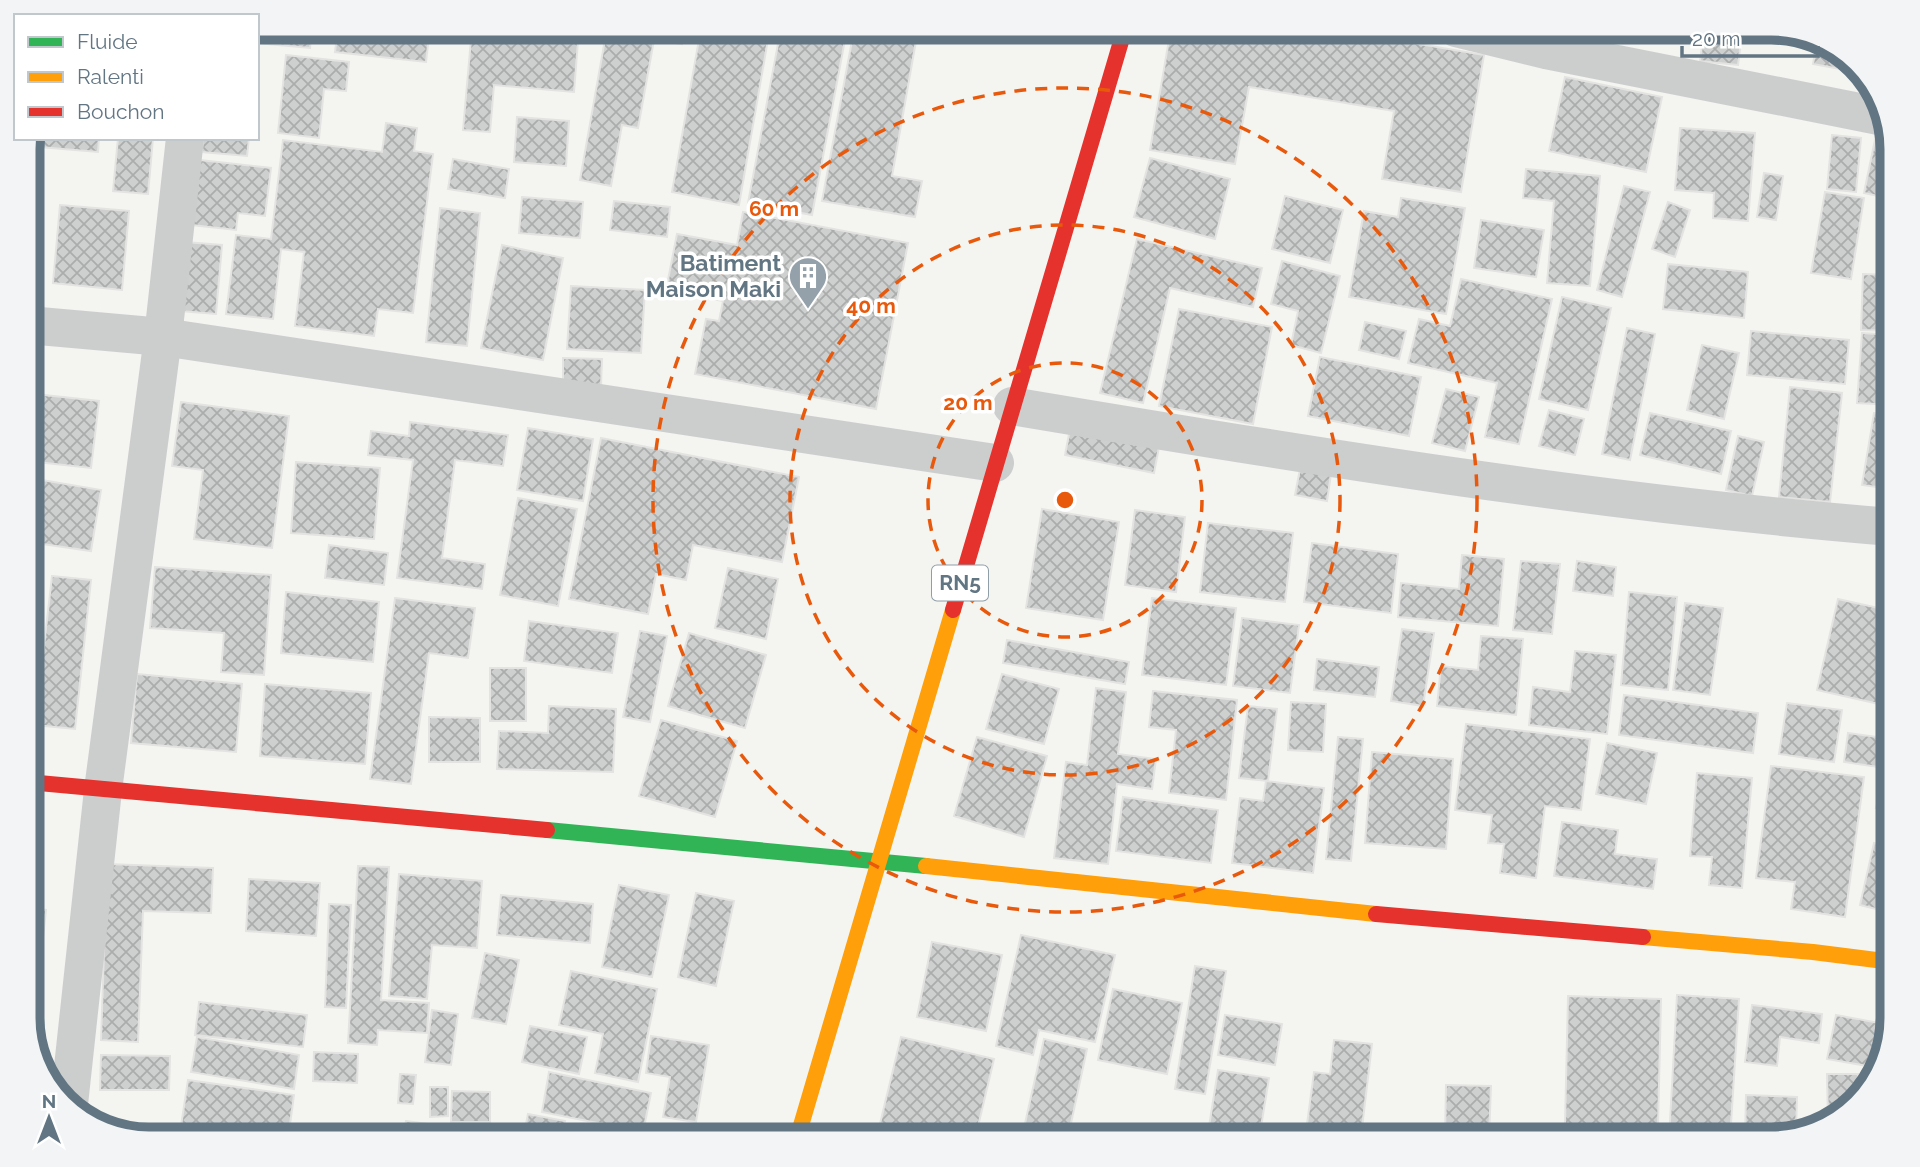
<svg xmlns="http://www.w3.org/2000/svg" width="1920" height="1167" viewBox="0 0 1920 1167" font-family="Raleway,sans-serif">
<style>
.building{fill:url(#building-cross-hatch);stroke:#e3e3e1;stroke-width:2}
.lines{fill:none;stroke-linecap:round;stroke-linejoin:round}
.street{stroke:#cccece;stroke-width:38}
.fast{stroke:#30b455;stroke-width:16}
.slow{stroke:#ff9f0a;stroke-width:16}
.jam{stroke:#e5322d;stroke-width:16}
.ring{fill:none;stroke:#e8590c;stroke-width:3.5;stroke-dasharray:12 9}
.labels{text-anchor:middle;stroke-width:7;stroke-linejoin:round;paint-order:stroke}
.shield{fill:#fff;stroke:#909ea8;stroke-width:2}
.shield-label{font-size:21px;font-weight:bold;fill:#617583}
.poi-label{font-size:23px;font-weight:bold;fill:#617583;stroke:#fff;text-anchor:end}
.rim{fill:none;stroke:#617583;stroke-width:9}
.centre{fill:#e8590c;stroke:#fff;stroke-width:3.5}
.ring-label{font-size:21px;text-anchor:middle;font-weight:bold;fill:#e8590c;stroke:#fff;stroke-width:7;stroke-linejoin:round;paint-order:stroke}
</style>
<defs>
<pattern id="building-cross-hatch" width="8" height="8" patternUnits="userSpaceOnUse" patternTransform="scale(1.75)"><rect width="8" height="8" fill="#cecfcf"/><path d="M0 0l8 8M0 8l8-8" fill="none" stroke="#abadad"/></pattern>
</defs>
<rect width="100%" height="100%" fill="#f4f4f1"/>
<g class="building">
<polygon points="257,28 312,28 310,48 257,43"/>
<polygon points="338,28 430,28 426,62 335,52"/>
<polygon points="472,28 579,28 574,92 494,85 490,132 463,130"/>
<polygon points="607,28 685,28 682,44 654,40 638,128 622,125 611,186 580,180"/>
<polygon points="701,28 770,28 739,205 672,192"/>
<polygon points="781,28 847,29 812,215 748,203"/>
<polygon points="1171,28 1325,28 1484,55 1461,192 1382,179 1394,111 1249,87 1235,164 1150,150"/>
<polygon points="854,30 916,41 892,176 922,181 915,217 822,201"/>
<polygon points="1703,37 1741,41 1738,65 1700,61"/>
<polygon points="1817,40 1832,44 1861,73 1813,64"/>
<polygon points="286,55 349,62 346,91 324,89 319,138 278,133"/>
<polygon points="1565,77 1662,97 1646,172 1549,151"/>
<polygon points="517,117 569,121 566,166 514,162"/>
<polygon points="386,123 417,128 414,151 433,154 413,313 378,309 374,336 295,326 304,252 281,249 273,319 226,314 236,235 271,239 283,140 382,152"/>
<polygon points="1680,128 1755,133 1748,221 1713,218 1714,193 1675,190"/>
<polygon points="1832,135 1861,138 1856,192 1827,189"/>
<polygon points="1876,135 1891,138 1892,141 1892,199 1864,193"/>
<polygon points="30,138 99,138 98,152 28,146"/>
<polygon points="118,138 153,138 148,194 113,191"/>
<polygon points="203,138 249,138 247,156 202,152"/>
<polygon points="1150,158 1230,179 1215,239 1134,217"/>
<polygon points="453,159 509,169 505,198 448,189"/>
<polygon points="200,160 271,168 265,216 238,213 236,230 192,225"/>
<polygon points="1526,169 1600,176 1590,286 1547,283 1554,201 1523,198"/>
<polygon points="1764,173 1783,176 1776,220 1757,217"/>
<polygon points="1624,186 1650,192 1622,297 1597,290"/>
<polygon points="1825,192 1864,198 1851,279 1811,273"/>
<polygon points="1285,196 1343,210 1330,263 1272,249"/>
<polygon points="522,197 583,202 580,238 519,233"/>
<polygon points="1401,198 1465,208 1446,314 1349,297 1364,211 1398,217"/>
<polygon points="614,201 670,207 667,237 610,230"/>
<polygon points="1668,202 1690,210 1675,257 1652,249"/>
<polygon points="60,205 129,211 122,290 53,283"/>
<polygon points="440,208 480,213 467,346 426,342"/>
<polygon points="743,212 908,243 876,409 695,374 706,319 719,321 723,301 666,290 677,234 737,245"/>
<polygon points="1481,220 1544,230 1536,277 1474,268"/>
<polygon points="1137,239 1262,268 1253,307 1170,288 1143,403 1100,393"/>
<polygon points="185,242 222,245 216,314 180,311"/>
<polygon points="502,245 563,258 543,360 481,348"/>
<polygon points="1282,261 1340,276 1321,353 1291,345 1298,311 1271,304"/>
<polygon points="1668,264 1748,272 1744,318 1663,309"/>
<polygon points="1863,274 1892,275 1892,331 1861,330"/>
<polygon points="1461,279 1552,299 1519,444 1485,437 1497,383 1408,363 1419,319 1450,326"/>
<polygon points="571,286 645,290 641,353 567,349"/>
<polygon points="1562,297 1611,308 1588,410 1539,399"/>
<polygon points="1179,309 1272,327 1253,424 1159,406"/>
<polygon points="1365,322 1406,331 1399,359 1359,350"/>
<polygon points="1627,328 1655,334 1630,460 1602,454"/>
<polygon points="1751,331 1849,340 1845,384 1747,375"/>
<polygon points="1862,333 1892,335 1892,405 1857,403"/>
<polygon points="1702,345 1739,353 1724,419 1687,410"/>
<polygon points="1320,357 1421,377 1409,436 1308,416"/>
<polygon points="563,358 602,359 601,387 563,386"/>
<polygon points="1790,387 1842,393 1830,502 1779,497"/>
<polygon points="1446,389 1479,397 1465,451 1432,443"/>
<polygon points="35,394 99,401 91,468 28,461"/>
<polygon points="181,402 289,416 272,548 194,539 203,470 172,466"/>
<polygon points="1549,410 1584,419 1575,455 1539,446"/>
<polygon points="1650,413 1731,431 1721,474 1640,455"/>
<polygon points="1874,413 1892,415 1892,489 1862,485"/>
<polygon points="410,422 508,435 503,466 455,460 442,558 485,564 482,589 397,578 413,460 368,455 371,431 409,436"/>
<polygon points="528,428 593,439 583,501 517,490"/>
<polygon points="1070,429 1159,447 1154,473 1065,455"/>
<polygon points="1738,436 1764,442 1752,496 1726,490"/>
<polygon points="601,438 799,477 782,562 693,545 686,580 656,574 648,614 569,599"/>
<polygon points="296,462 380,468 374,539 291,533"/>
<polygon points="1300,469 1331,474 1327,501 1295,495"/>
<polygon points="36,479 101,490 91,551 28,542"/>
<polygon points="518,498 577,509 558,606 500,595"/>
<polygon points="1042,509 1119,522 1103,620 1026,608"/>
<polygon points="1135,510 1185,517 1176,592 1125,585"/>
<polygon points="1208,523 1293,533 1285,602 1200,592"/>
<polygon points="1312,543 1398,554 1391,613 1304,602"/>
<polygon points="329,545 388,553 384,585 325,578"/>
<polygon points="1462,555 1504,559 1498,626 1398,617 1401,583 1459,589"/>
<polygon points="1521,561 1560,564 1552,634 1513,630"/>
<polygon points="1577,561 1616,567 1613,596 1573,591"/>
<polygon points="155,567 271,575 264,675 221,672 224,633 150,628"/>
<polygon points="728,568 778,579 766,639 715,628"/>
<polygon points="52,576 91,580 75,729 35,725"/>
<polygon points="286,592 379,602 373,662 281,653"/>
<polygon points="1629,592 1677,597 1668,690 1621,685"/>
<polygon points="395,598 475,608 468,658 429,653 411,784 370,779"/>
<polygon points="1152,598 1236,608 1226,685 1142,675"/>
<polygon points="1838,599 1892,611 1892,707 1817,690"/>
<polygon points="1685,603 1723,608 1710,695 1673,690"/>
<polygon points="1242,618 1299,625 1290,693 1233,686"/>
<polygon points="529,621 618,633 612,673 524,661"/>
<polygon points="1402,629 1434,633 1423,706 1391,701"/>
<polygon points="640,631 667,636 650,722 623,717"/>
<polygon points="689,633 766,655 745,728 668,706"/>
<polygon points="1481,636 1523,639 1516,715 1437,706 1441,666 1478,670"/>
<polygon points="1007,640 1129,662 1125,684 1003,663"/>
<polygon points="1575,651 1616,655 1607,734 1529,725 1533,687 1570,692"/>
<polygon points="1317,659 1379,667 1375,697 1314,690"/>
<rect x="490" y="668" width="36" height="53"/>
<polygon points="137,674 242,684 236,752 131,743"/>
<polygon points="1002,674 1059,689 1044,744 986,729"/>
<polygon points="265,684 371,693 365,764 260,756"/>
<polygon points="1096,688 1126,692 1118,754 1156,759 1152,789 1117,784 1108,864 1054,858 1066,762 1087,765"/>
<polygon points="1153,691 1237,700 1226,800 1169,793 1176,730 1149,727"/>
<polygon points="1624,695 1758,713 1753,753 1619,735"/>
<polygon points="1291,702 1326,704 1323,752 1288,750"/>
<polygon points="1787,703 1842,710 1834,762 1779,754"/>
<polygon points="549,706 616,709 613,772 497,769 499,731 548,733"/>
<polygon points="1248,706 1277,709 1268,781 1239,778"/>
<polygon points="429,717 480,718 480,762 429,762"/>
<polygon points="661,720 737,741 715,817 639,796"/>
<polygon points="1466,724 1590,739 1581,810 1545,806 1536,878 1500,873 1504,844 1488,843 1492,815 1455,810"/>
<polygon points="1848,733 1892,739 1892,769 1844,762"/>
<polygon points="977,737 1047,756 1024,837 954,816"/>
<polygon points="1338,737 1363,739 1351,861 1326,859"/>
<polygon points="1607,743 1657,753 1646,804 1596,794"/>
<polygon points="1372,752 1453,759 1446,849 1365,843"/>
<polygon points="1771,766 1864,777 1845,917 1791,909 1795,882 1756,878"/>
<polygon points="1697,773 1752,778 1742,888 1709,885 1712,857 1690,856"/>
<polygon points="1884,773 1892,775 1892,812 1876,808"/>
<polygon points="1266,781 1324,788 1313,873 1232,863 1240,798 1263,801"/>
<polygon points="1123,797 1218,810 1211,863 1116,851"/>
<polygon points="1562,822 1618,830 1615,854 1657,859 1653,889 1554,876"/>
<polygon points="1874,843 1892,847 1892,913 1860,905"/>
<polygon points="28,852 39,854 35,882 28,881"/>
<polygon points="107,864 213,868 211,913 143,911 138,1042 101,1040"/>
<polygon points="358,866 389,867 381,1000 429,1003 427,1033 378,1030 377,1045 348,1043"/>
<polygon points="399,874 482,881 477,948 432,945 427,999 389,996"/>
<polygon points="249,879 320,883 316,936 246,931"/>
<polygon points="619,885 669,895 652,977 602,967"/>
<polygon points="696,893 734,901 716,986 678,977"/>
<polygon points="501,895 593,904 590,943 497,935"/>
<polygon points="329,904 351,905 346,1008 325,1007"/>
<polygon points="28,908 46,910 32,1039 28,1026"/>
<polygon points="1021,935 1115,955 1095,1042 1039,1030 1033,1055 996,1046"/>
<polygon points="932,942 1002,955 986,1031 917,1017"/>
<polygon points="485,953 519,960 506,1024 472,1018"/>
<polygon points="1195,966 1226,971 1205,1094 1175,1089"/>
<polygon points="571,971 657,989 638,1082 595,1073 603,1034 559,1025"/>
<polygon points="1113,989 1182,1003 1167,1074 1098,1060"/>
<polygon points="1677,995 1739,999 1730,1139 1669,1139"/>
<polygon points="1568,996 1661,999 1658,1127 1565,1125"/>
<polygon points="199,1002 307,1015 303,1047 195,1035"/>
<polygon points="1752,1005 1822,1014 1819,1043 1780,1037 1777,1066 1745,1062"/>
<polygon points="432,1010 458,1014 451,1065 425,1062"/>
<polygon points="1225,1015 1282,1024 1275,1065 1218,1055"/>
<polygon points="1836,1015 1890,1025 1879,1068 1827,1059"/>
<polygon points="530,1026 587,1037 579,1074 522,1062"/>
<polygon points="651,1036 709,1045 696,1122 663,1117 670,1077 646,1073"/>
<polygon points="197,1037 299,1055 294,1089 191,1072"/>
<polygon points="901,1037 994,1059 975,1139 907,1139 878,1132"/>
<polygon points="1044,1039 1087,1049 1068,1137 1024,1128"/>
<polygon points="1334,1040 1372,1044 1362,1128 1432,1139 1305,1139 1314,1072 1330,1074"/>
<polygon points="314,1052 358,1054 357,1083 313,1081"/>
<polygon points="101,1055 170,1056 169,1090 100,1090"/>
<polygon points="1218,1070 1269,1078 1259,1139 1207,1139"/>
<polygon points="549,1072 651,1093 643,1132 542,1112"/>
<polygon points="400,1074 416,1075 413,1104 398,1103"/>
<polygon points="1827,1074 1858,1074 1858,1097 1832,1123 1828,1124"/>
<polygon points="188,1080 294,1095 288,1139 179,1139"/>
<polygon points="1446,1085 1491,1086 1489,1137 1551,1139 1445,1139"/>
<polygon points="430,1087 448,1087 448,1116 430,1117"/>
<polygon points="452,1091 490,1092 490,1122 451,1122"/>
<polygon points="1746,1095 1797,1097 1796,1132 1772,1139 1745,1139"/>
<polygon points="528,1114 565,1121 561,1139 523,1139"/>
<polygon points="406,1121 458,1128 456,1139 403,1139"/>
<polygon points="574,1124 619,1133 618,1139 571,1139"/>
<polygon points="1598,1134 1642,1136 1641,1139 1598,1139"/>
</g>
<g class="lines">
<g class="street">
<polyline points="1456,28 1546,50 1884,117"/>
<polyline points="28,325 163,337 995,463"/>
<path d="M1012,406C1304,455 1597,503 1892,527"/>
<polyline points="69,1104 103,790 163,337 185,138"/>
</g>
<polyline class="fast" points="547,830 926,866"/>
<g class="slow">
<polyline points="926,866 1376,914"/>
<polyline points="1643,937 1813,952 1892,962"/>
<polyline points="797,1139 953,610"/>
</g>
<g class="jam">
<polyline points="953,610 1125,28"/>
<polyline points="28,782 547,830"/>
<polyline points="1376,914 1643,937"/>
</g>
</g>
<g class="ring">
<circle cx="1065" cy="500" r="137"/>
<circle cx="1065" cy="500" r="275"/>
<circle cx="1065" cy="500" r="412"/>
</g>
<defs>
<g id="building-pin" transform="scale(2.0125)"><path d="M0 17L-7.5 6A9.5 9.5 0 1 1 7.5 6Z" fill="#94a1aa" stroke="#fff"/><path d="M-4-6H4V6H1V3H-1V6H-4ZM-2.5-4.3h1.7v1.8h-1.7ZM.8-4.3h1.7v1.8H.8ZM-2.5-1h1.7V.8h-1.7ZM.8-1h1.7V.8H.8Z" fill="#fff"/></g>
</defs>
<g fill-rule="evenodd">
<use href="#building-pin" x="808" y="276"/>
</g>
<g class="labels">
<rect class="shield" x="932" y="565.5" width="56" height="35" rx="5"/>
<g class="shield-label">
<text x="960" y="590">RN5</text>
</g>
<g class="poi-label">
<text x="781" y="271">Batiment<tspan x="781" dy="26">Maison Maki</tspan></text>
</g>
</g>
<path d="M0 0H1920V1167H0ZM149 40H1771A109 109 0 0 1 1880 149V1018A109 109 0 0 1 1771 1127H149A109 109 0 0 1 40 1018V149A109 109 0 0 1 149 40Z" fill="#f2f4f5" fill-rule="evenodd"/>
<path class="rim" d="M149 40H1771A109 109 0 0 1 1880 149V1018A109 109 0 0 1 1771 1127H149A109 109 0 0 1 40 1018V149A109 109 0 0 1 149 40Z"/>
<circle cx="1065" cy="500" r="10" class="centre"/>
<g class="ring-label">
<text x="774" y="216">60 m</text>
<text x="871" y="313">40 m</text>
<text x="968" y="410">20 m</text>
</g>
<rect x="14" y="14" width="245" height="126" fill="#ffffff" stroke="#c0c8cd" stroke-width="2"/>
<rect x="28" y="37" width="35" height="10" fill="#30b455" stroke="#c0c8cd" stroke-width="2"/>
<text x="77" y="49" font-size="21" fill="#617583">Fluide</text>
<rect x="28" y="72" width="35" height="10" fill="#ff9f0a" stroke="#c0c8cd" stroke-width="2"/>
<text x="77" y="84" font-size="21" fill="#617583">Ralenti</text>
<rect x="28" y="107" width="35" height="10" fill="#e5322d" stroke="#c0c8cd" stroke-width="2"/>
<text x="77" y="119" font-size="21" fill="#617583">Bouchon</text>
<g transform="translate(49 1118)" stroke="#ffffff" stroke-width="5" paint-order="stroke">
<path d="M0-5L12 26L0 18L-12 26Z" fill="#617583"/>
<text y="-10" font-size="19" font-weight="bold" text-anchor="middle" fill="#617583">N</text>
</g>
<path d="M1682 46v10h136v-10" fill="none" stroke="#617583" stroke-width="3.5"/>
<text x="1692" y="46" font-size="21" fill="#617583" stroke="#ffffff" stroke-width="5" paint-order="stroke">20 m</text>
</svg>
